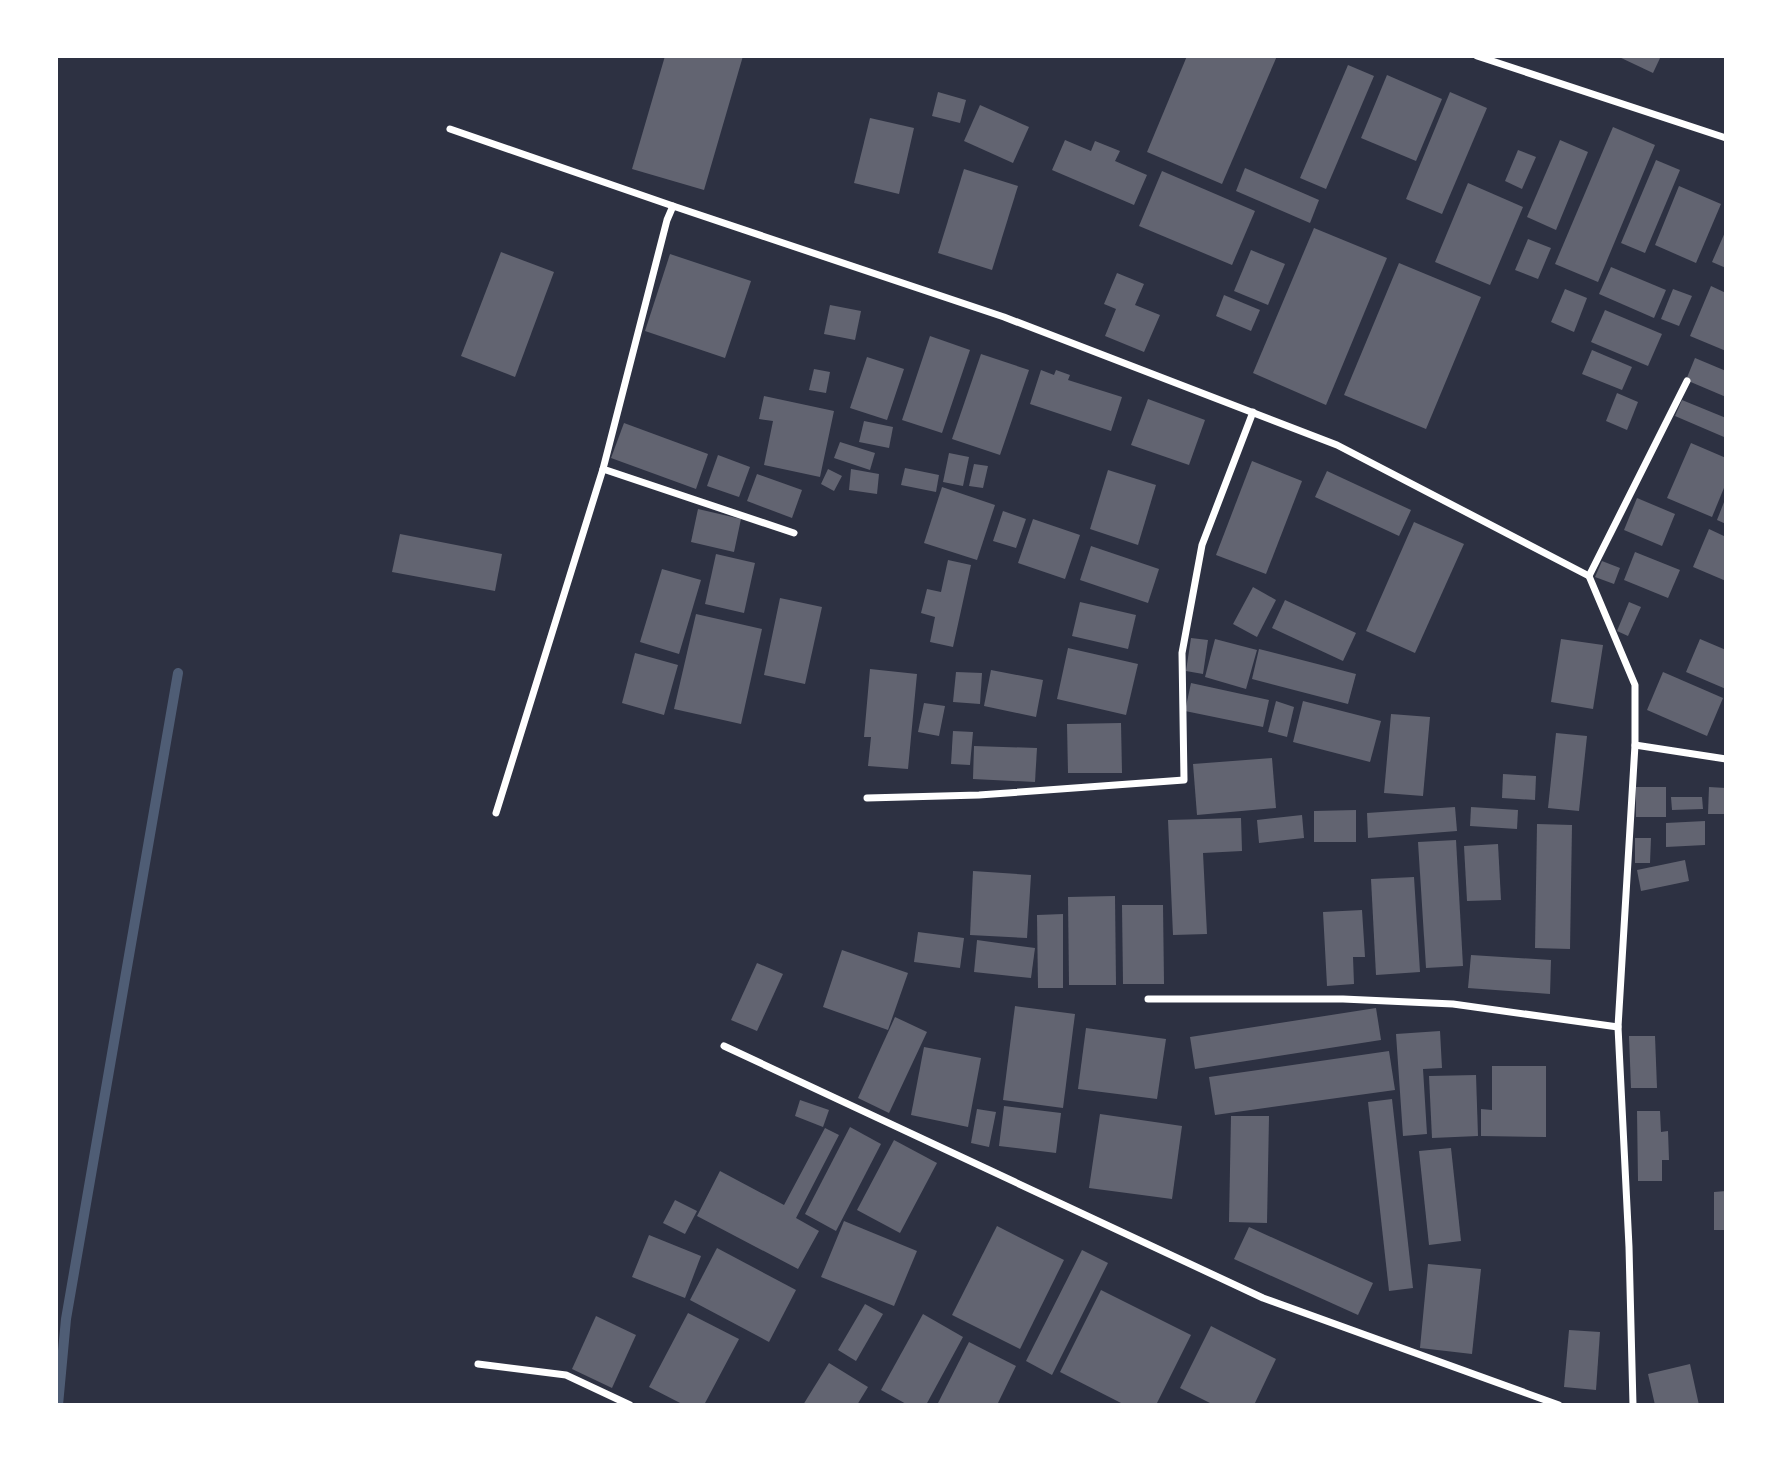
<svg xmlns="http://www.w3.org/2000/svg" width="1782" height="1461" viewBox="0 0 1782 1461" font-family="'Sofia Sans Condensed',sans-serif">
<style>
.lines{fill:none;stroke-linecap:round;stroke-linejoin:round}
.stream{stroke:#4f5d75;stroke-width:10}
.building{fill:#626471}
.minor{stroke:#fff;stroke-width:7}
</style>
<rect width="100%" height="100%" fill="#2d3142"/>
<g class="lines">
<polyline class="stream" points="58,1405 66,1319 178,673"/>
</g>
<g class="building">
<polygon points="665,56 743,56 704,190 632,169"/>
<polygon points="1187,56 1277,56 1222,184 1147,152"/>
<polygon points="1617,56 1661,56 1653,73"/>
<polygon points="1348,65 1374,76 1326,189 1300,178"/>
<polygon points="1387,75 1442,99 1416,161 1361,138"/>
<polygon points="938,92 966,100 960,123 932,116"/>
<polygon points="1450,92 1487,108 1442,214 1406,199"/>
<polygon points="980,105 1029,127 1013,163 964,141"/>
<polygon points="870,118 914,128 899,194 854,183"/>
<polygon points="1613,127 1655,145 1598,282 1555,264"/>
<polygon points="1065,140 1091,151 1095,141 1120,151 1115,161 1147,175 1134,205 1052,170"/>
<polygon points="1560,140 1588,152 1556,230 1527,217"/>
<polygon points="1518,150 1536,157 1522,189 1505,181"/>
<polygon points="1656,160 1680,170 1645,253 1621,243"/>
<polygon points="1245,168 1319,200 1310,223 1236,191"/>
<polygon points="964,169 1018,186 992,270 938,253"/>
<polygon points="1162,171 1255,211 1232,265 1139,226"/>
<polygon points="1468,183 1523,207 1490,285 1435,262"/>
<polygon points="1679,186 1721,204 1696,263 1655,245"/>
<polygon points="1314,228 1387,258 1326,405 1253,373"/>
<polygon points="1726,230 1726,268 1712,262"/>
<polygon points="1528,239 1551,248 1538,279 1515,270"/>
<polygon points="1251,250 1285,264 1268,305 1234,291"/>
<polygon points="501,252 554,272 515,377 461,356"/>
<polygon points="670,254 751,281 725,358 645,331"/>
<polygon points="1399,263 1481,297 1426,429 1344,395"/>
<polygon points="1611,267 1666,290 1654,318 1599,294"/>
<polygon points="1117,273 1144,284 1135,305 1160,315 1144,352 1105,336 1116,309 1104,304"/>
<polygon points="1711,286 1726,293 1726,351 1690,336"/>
<polygon points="1565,289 1587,298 1574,332 1551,322"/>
<polygon points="1673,289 1692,296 1679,326 1661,319"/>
<polygon points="1224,295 1260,310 1251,331 1216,316"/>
<polygon points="830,305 861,311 855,340 824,334"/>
<polygon points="1605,310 1662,334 1648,366 1591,342"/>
<polygon points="930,336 970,350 942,433 902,420"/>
<polygon points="1592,350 1632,367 1622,390 1582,374"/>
<polygon points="981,354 1029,370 1000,455 952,439"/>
<polygon points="867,357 904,369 887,420 850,408"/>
<polygon points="1695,358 1726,371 1726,397 1686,380"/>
<polygon points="814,369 830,372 826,393 809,390"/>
<polygon points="1041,370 1054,375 1056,370 1070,375 1068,380 1122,397 1111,431 1030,404"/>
<polygon points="1617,393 1638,402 1627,430 1606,421"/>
<polygon points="764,396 834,411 820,477 764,465 773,421 759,419"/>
<polygon points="1148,399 1205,420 1189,465 1131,445"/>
<polygon points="1682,400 1726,418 1724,437 1675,416"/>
<polygon points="864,421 893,427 889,448 859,442"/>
<polygon points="624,423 708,454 696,489 611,458"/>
<polygon points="840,442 875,453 870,470 834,458"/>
<polygon points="1691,443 1726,458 1726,483 1712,517 1667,498"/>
<polygon points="949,453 969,457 963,486 943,482"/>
<polygon points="718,455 750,467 739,497 707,486"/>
<polygon points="1252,461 1302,481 1266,574 1216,555"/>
<polygon points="974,464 988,466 983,488 969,486"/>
<polygon points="905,468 939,475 936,492 901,485"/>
<polygon points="828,469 842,476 834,491 821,484"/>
<polygon points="851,469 879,474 877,494 849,490"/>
<polygon points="1108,470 1156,485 1138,545 1090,529"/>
<polygon points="1327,471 1411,510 1399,536 1315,497"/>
<polygon points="757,474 802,490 792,518 747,501"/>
<polygon points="942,487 995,505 977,560 924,543"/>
<polygon points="1726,497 1726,524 1717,520"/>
<polygon points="1637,498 1675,514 1662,546 1624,530"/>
<polygon points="698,509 741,519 734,552 691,542"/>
<polygon points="1003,511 1026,519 1016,548 993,541"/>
<polygon points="1033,519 1080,535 1065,579 1018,563"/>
<polygon points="1414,522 1464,544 1415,653 1366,631"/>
<polygon points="1709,529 1726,537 1726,581 1693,567"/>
<polygon points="400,534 502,554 495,591 392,572"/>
<polygon points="1091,546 1159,569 1148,603 1080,580"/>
<polygon points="1635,552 1680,570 1668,598 1624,580"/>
<polygon points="716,554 755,563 744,613 705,604"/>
<polygon points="948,560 971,565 953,647 930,642 935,617 921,613 927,589 941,592"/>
<polygon points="1602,561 1620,568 1614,584 1595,577"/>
<polygon points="662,569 701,580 679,654 640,642"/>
<polygon points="1253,587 1276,600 1257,637 1233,624"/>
<polygon points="780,598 822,607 805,684 764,675"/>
<polygon points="1285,600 1356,633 1343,661 1272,628"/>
<polygon points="1080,602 1136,615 1128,649 1072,636"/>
<polygon points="1629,602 1641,607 1628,636 1617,631"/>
<polygon points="696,614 762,629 741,724 674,709"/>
<polygon points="1191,638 1208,640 1203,674 1186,671"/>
<polygon points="1215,639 1257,650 1246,689 1205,677"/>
<polygon points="1561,639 1603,645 1593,709 1551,702"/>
<polygon points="1700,639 1726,650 1726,689 1686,672"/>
<polygon points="1068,648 1138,664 1126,715 1057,699"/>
<polygon points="1259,649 1356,674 1348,704 1252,679"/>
<polygon points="635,653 678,665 664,715 622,703"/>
<polygon points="870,669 917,674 908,769 868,766 871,737 864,737"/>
<polygon points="991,670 1043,680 1036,717 984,706"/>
<polygon points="956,672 982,673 980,704 953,702"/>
<polygon points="1663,672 1723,698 1707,736 1647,710"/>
<polygon points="1191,683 1269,700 1263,727 1185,711"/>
<polygon points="1276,701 1294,707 1287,737 1268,732"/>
<polygon points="1303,701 1381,721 1370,762 1293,742"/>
<polygon points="924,703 945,706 939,736 918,732"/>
<polygon points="1391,714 1430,717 1423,796 1384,793"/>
<polygon points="1121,723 1122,773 1068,773 1067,724"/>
<polygon points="953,731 973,732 970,765 951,764"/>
<polygon points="1556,733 1587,736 1579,811 1548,808"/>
<polygon points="974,746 1037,748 1035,782 973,779"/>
<polygon points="1272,758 1276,808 1197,815 1193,764"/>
<polygon points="1503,774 1536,776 1535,800 1502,798"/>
<rect x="1636" y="787" width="30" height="30"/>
<polygon points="1709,787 1726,788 1726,814 1708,814"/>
<polygon points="1671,797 1702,797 1703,809 1672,810"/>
<polygon points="1455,807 1457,831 1368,838 1367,813"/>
<polygon points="1471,807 1518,810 1517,829 1470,826"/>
<polygon points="1356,810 1356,842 1314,842 1314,811"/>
<polygon points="1302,815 1304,838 1259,843 1257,820"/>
<polygon points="1241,818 1242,851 1203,853 1207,934 1173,935 1168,820"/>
<polygon points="1705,821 1705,845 1666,847 1666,823"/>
<polygon points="1537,824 1572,825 1570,949 1535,948"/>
<polygon points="1635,838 1651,838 1650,863 1635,863"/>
<polygon points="1456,840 1463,966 1426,968 1418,842"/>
<polygon points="1498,844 1501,900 1467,901 1464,846"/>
<polygon points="1685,860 1689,881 1641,891 1637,870"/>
<polygon points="973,871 1031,875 1027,938 970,935"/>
<polygon points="1414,877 1420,972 1376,975 1371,879"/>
<polygon points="1115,896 1116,985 1069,985 1068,897"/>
<polygon points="1122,905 1163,905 1164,984 1123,984"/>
<polygon points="1362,910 1365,957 1353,957 1354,984 1327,986 1323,912"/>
<polygon points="1063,914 1063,988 1038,988 1037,915"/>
<polygon points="918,932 964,938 960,968 914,962"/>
<polygon points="977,940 1035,948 1031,978 974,972"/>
<polygon points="842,950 908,973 888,1030 823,1007"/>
<polygon points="1471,955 1551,960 1550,994 1468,988"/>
<polygon points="757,963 783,974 757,1031 731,1020"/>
<polygon points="1015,1006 1075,1014 1063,1108 1003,1100"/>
<polygon points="1376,1008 1381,1040 1195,1069 1190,1037"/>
<polygon points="895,1017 927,1032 889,1113 858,1098"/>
<polygon points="1086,1028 1166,1039 1157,1099 1078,1089"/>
<polygon points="1440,1031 1442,1068 1423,1069 1427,1134 1403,1136 1396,1034"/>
<polygon points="1629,1036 1655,1036 1657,1088 1631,1088"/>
<polygon points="924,1047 981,1058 968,1127 911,1115"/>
<polygon points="1389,1051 1395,1090 1215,1115 1209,1077"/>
<polygon points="1492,1066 1546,1066 1546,1137 1481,1136 1481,1109 1492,1110"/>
<polygon points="1476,1075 1478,1136 1432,1138 1429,1076"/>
<polygon points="1392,1099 1413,1288 1389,1291 1368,1102"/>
<polygon points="800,1100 829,1110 823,1127 795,1116"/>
<polygon points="1004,1106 1061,1113 1056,1153 999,1146"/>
<polygon points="977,1109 996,1112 989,1147 971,1143"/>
<polygon points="1637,1111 1660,1111 1661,1132 1668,1131 1669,1160 1662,1160 1662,1181 1638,1181"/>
<polygon points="1100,1114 1182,1126 1172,1199 1089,1188"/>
<polygon points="1231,1116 1269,1116 1267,1223 1229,1222"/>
<polygon points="850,1127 881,1144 836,1231 805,1214"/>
<polygon points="825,1128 839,1135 796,1218 819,1231 798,1269 697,1216 720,1171 784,1205"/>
<polygon points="894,1140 937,1163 900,1233 857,1210"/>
<polygon points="1451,1148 1461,1241 1429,1245 1419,1151"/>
<polygon points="1726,1191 1726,1230 1714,1230 1714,1192"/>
<polygon points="675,1200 697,1211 685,1234 663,1223"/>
<polygon points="844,1221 917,1251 894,1306 821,1277"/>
<polygon points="997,1226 1064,1260 1020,1349 952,1315"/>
<polygon points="1249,1227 1373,1283 1358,1315 1234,1259"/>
<polygon points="649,1235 701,1256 685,1298 632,1277"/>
<polygon points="717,1248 796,1290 769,1342 690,1300"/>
<polygon points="1082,1250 1108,1263 1052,1375 1026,1361"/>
<polygon points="1428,1264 1481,1269 1472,1354 1420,1348"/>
<polygon points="1101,1290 1191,1335 1156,1405 1125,1405 1060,1372"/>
<polygon points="865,1304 883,1314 856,1361 838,1350"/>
<polygon points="688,1313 739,1339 704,1405 684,1405 649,1387"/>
<polygon points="923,1314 963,1337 926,1405 908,1405 881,1390"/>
<polygon points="596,1316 636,1335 612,1388 572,1369"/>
<polygon points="1211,1326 1276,1359 1254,1405 1214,1405 1180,1388"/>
<polygon points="1569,1330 1600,1332 1596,1390 1564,1387"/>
<polygon points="969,1342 1016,1366 997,1405 937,1405"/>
<polygon points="829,1363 868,1387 857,1405 803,1405"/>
<polygon points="1690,1364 1699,1405 1655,1405 1648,1374"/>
</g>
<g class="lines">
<g class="minor">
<polyline points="1477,56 1726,138"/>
<polyline points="450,129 673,206"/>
<polyline points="794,533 603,469 667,220 673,206 1004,317 1337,445 1589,576 1635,685 1635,745 1618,1027 1629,1247 1633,1405"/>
<polyline points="1589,576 1687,381"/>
<polyline points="1635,745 1726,759"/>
<polyline points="867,798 979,795 1184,780 1182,653 1202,545 1253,412"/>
<polyline points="496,813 603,469"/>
<polyline points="1148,999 1343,999 1453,1004 1618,1027"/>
<polyline points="724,1046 1263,1298 1559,1405"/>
<polyline points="478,1364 566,1375 630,1405"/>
</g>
</g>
<rect width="1782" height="1461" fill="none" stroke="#ffffff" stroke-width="116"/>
</svg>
